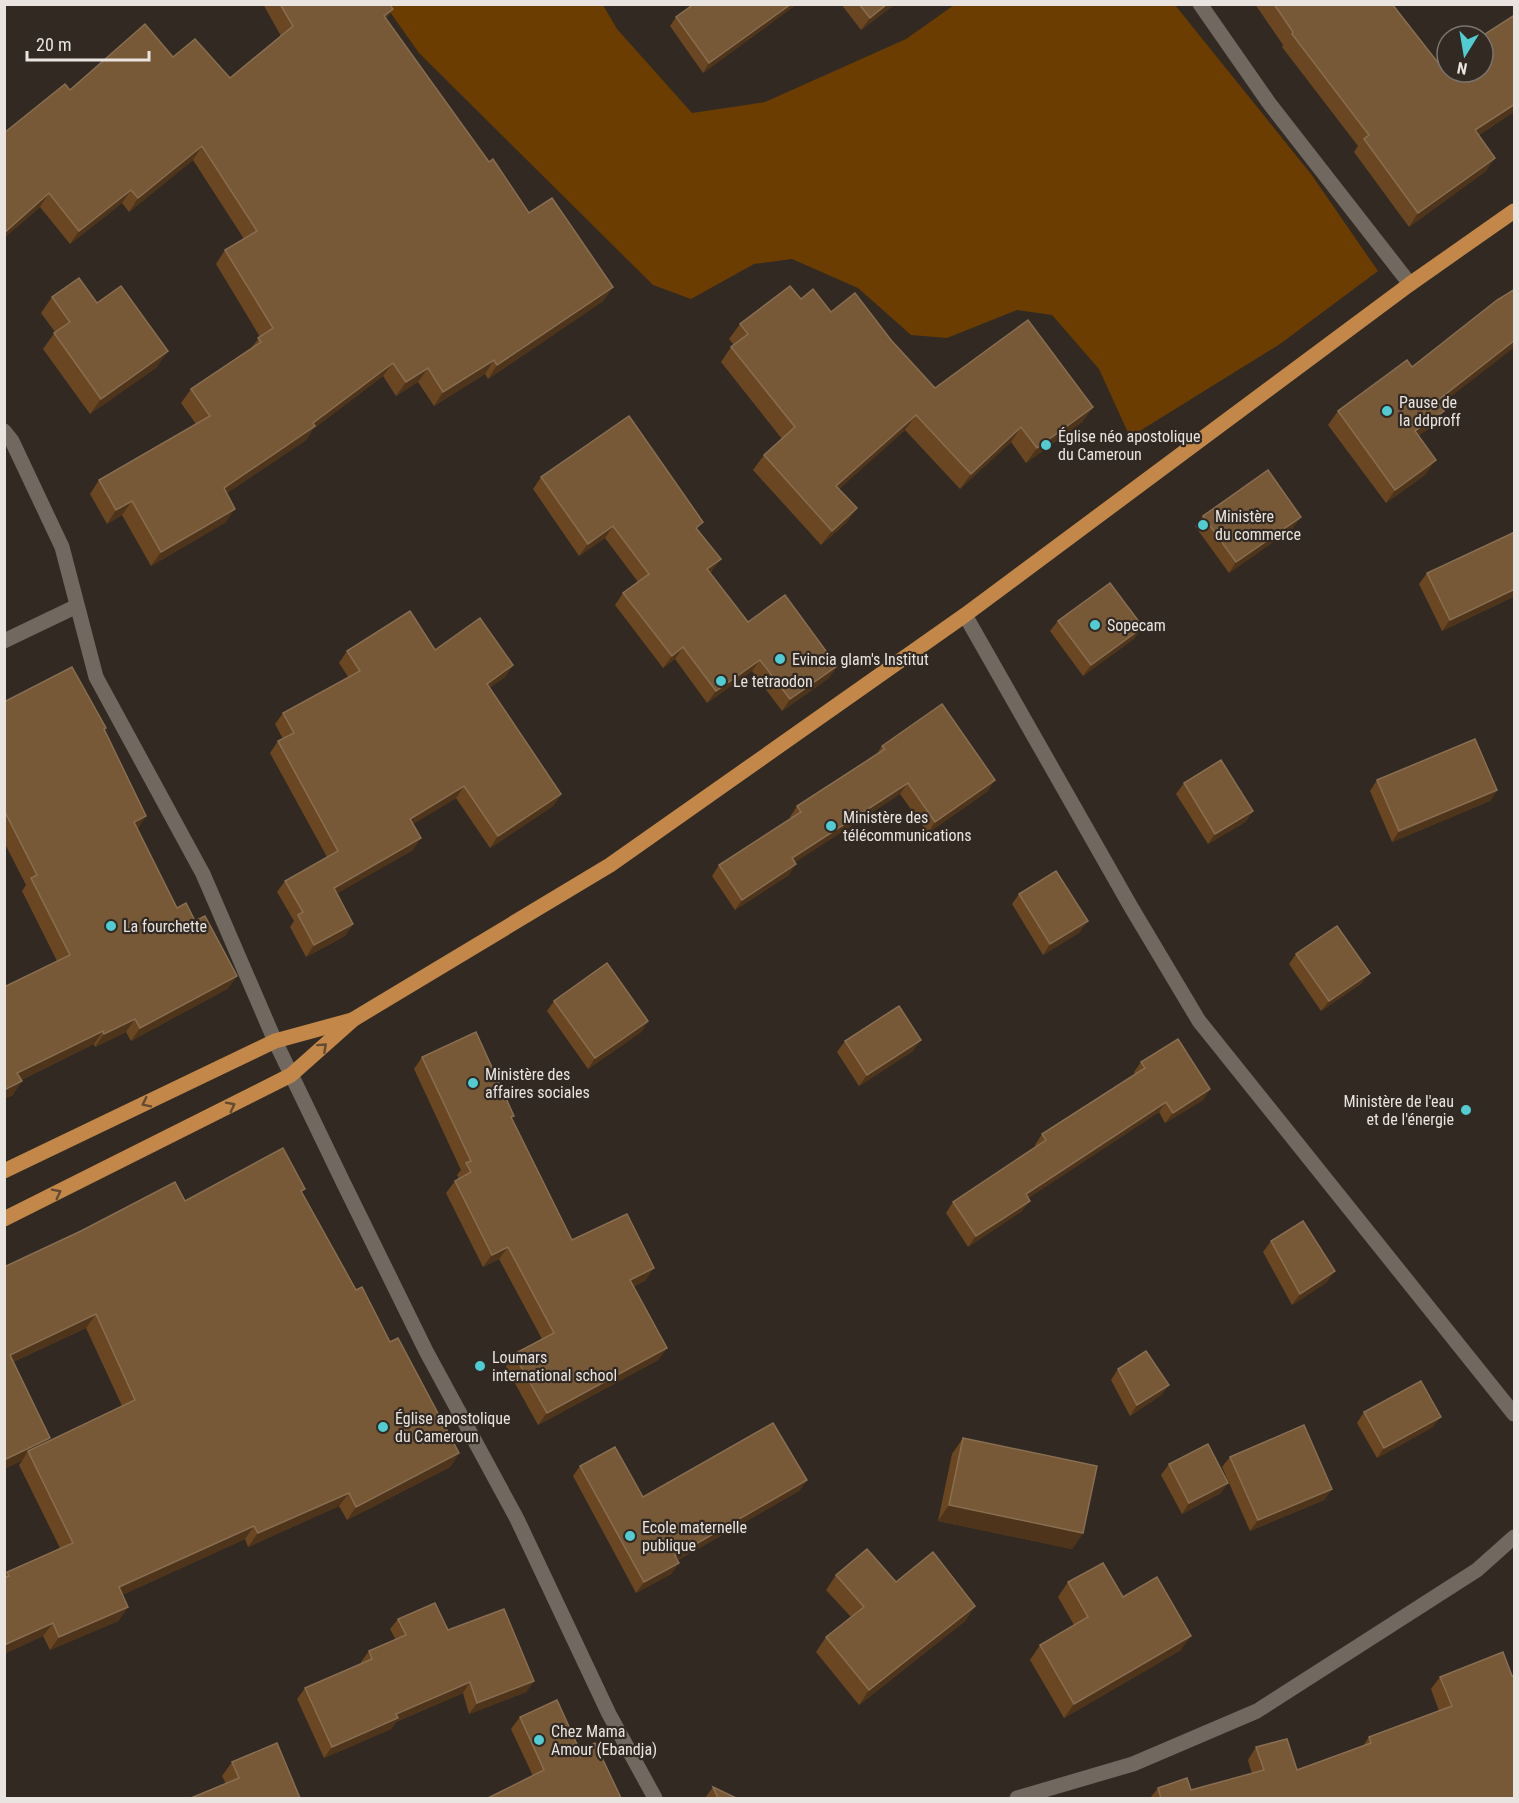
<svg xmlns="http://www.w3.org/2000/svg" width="1519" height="1803" viewBox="0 0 1519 1803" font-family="'Roboto Condensed',sans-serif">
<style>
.green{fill:#6b3d01}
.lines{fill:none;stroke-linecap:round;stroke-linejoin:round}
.minor{stroke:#716860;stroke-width:15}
.major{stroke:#c38849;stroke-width:15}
.wall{fill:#6a4722;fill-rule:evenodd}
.shaded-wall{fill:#4d341a}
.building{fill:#775837;stroke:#896e51;stroke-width:1.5}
.oneway{stroke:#644a30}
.poi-dot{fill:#51ccd3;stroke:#312922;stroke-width:2}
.labels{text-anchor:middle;stroke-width:4.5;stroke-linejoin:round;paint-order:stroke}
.poi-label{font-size:16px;fill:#e9e4e0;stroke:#312922;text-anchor:start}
</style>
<rect width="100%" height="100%" fill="#312922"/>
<polygon class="green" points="385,5 603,5 617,29 692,113 765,102 906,39 954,5 1175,5 1311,174 1378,271 1280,344 1130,437 1099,369 1052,315 1017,310 947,338 911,335 858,288 792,259 754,264 691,299 653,285 419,53"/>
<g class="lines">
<g class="minor">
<polyline points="1200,4 1269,103 1410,284"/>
<polyline points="4,431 12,441 62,547 96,677 203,874 275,1041 343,1182 426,1351 517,1519 609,1714 655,1798"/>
<polyline points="965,615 1131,907 1199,1021 1514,1414"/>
<polyline points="4,641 77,606"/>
<polyline points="1017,1798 1133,1764 1257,1711 1477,1570 1514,1537"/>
</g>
<g class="major">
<polyline points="4,1171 275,1041 352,1020"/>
<polyline points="4,1219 291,1075 354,1019 610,865 965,615 1410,284 1514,211"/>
</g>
</g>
<g class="wall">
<polygon points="263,4 389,4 393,9 386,19 489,162 529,213 613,287 603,301 488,379 485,374 434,406 418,382 396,396 383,376 313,429 306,440 227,493 226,522 151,566 122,515 107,524 90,494 99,480 196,424 181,403 191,389 251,348 260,337 216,264 225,250 244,239 193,160 129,212 122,203 70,244 40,207 4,238 4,133 70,90 173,57 230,78 281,36"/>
<polygon points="694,4 797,4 703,73 670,26 676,17"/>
<polygon points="841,4 895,4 861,30"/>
<polygon points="1255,4 1392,4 1439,64 1515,19 1515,111 1479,135 1486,171 1409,227 1354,152 1358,146 1282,47 1283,45"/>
<polygon points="52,297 97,303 157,367 90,414 43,349 55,332 41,313"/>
<polygon points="801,299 831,312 891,340 935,388 1093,407 1082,422 1026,463 1011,442 960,489 905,430 839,489 857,508 846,523 821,545 753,470 764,455 782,439 721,362 731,347 734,345 729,339 740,324"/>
<polygon points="1440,405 1435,424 1418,436 1426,474 1386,503 1328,425 1338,411"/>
<polygon points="541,477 698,530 712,571 710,573 748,622 837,666 829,678 782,711 752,671 707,703 675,659 663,668 615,605 623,593 638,582 605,538 579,556 533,489"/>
<polygon points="1203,516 1293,528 1229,573 1195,526"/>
<polygon points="1515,532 1515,596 1442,631 1419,584 1427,573"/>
<polygon points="1058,621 1135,638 1083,676 1050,631"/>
<polygon points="435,650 513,665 505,677 489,688 561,794 553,806 490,848 456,798 413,824 413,850 337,893 353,924 345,936 306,957 290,927 294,921 277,892 285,881 327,857 270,753 278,741 283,739 275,724 283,713 349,678 339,663 347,651"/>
<polygon points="4,702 104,730 146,816 137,829 177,908 195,921 237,976 227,989 131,1041 126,1032 95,1047 94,1044 21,1080 13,1095 4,1099 4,987 57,961 22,891 26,885 4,842"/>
<polygon points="882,746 988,791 928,833 900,794 795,862 789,875 735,910 712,876 719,865 791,819 790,817 797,806 876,755"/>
<polygon points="1377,780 1497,790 1490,801 1392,842 1370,791"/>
<polygon points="1184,783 1253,811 1245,822 1208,844 1176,794"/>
<polygon points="1019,894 1080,932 1043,955 1012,904"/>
<polygon points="1296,954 1362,983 1321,1011 1289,964"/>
<polygon points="554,1001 648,1021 641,1032 588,1069 547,1011"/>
<polygon points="845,1041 913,1051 859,1086 837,1052"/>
<polygon points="422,1057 512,1119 572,1240 646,1280 633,1287 667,1348 658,1360 538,1425 506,1367 514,1354 542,1339 499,1259 483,1267 446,1193 455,1181 459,1179 457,1175 461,1170 414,1069"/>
<polygon points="1141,1062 1210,1089 1203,1100 1165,1123 1159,1112 1028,1198 1022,1211 968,1247 946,1213 953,1202 1036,1147 1035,1145 1042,1134 1135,1075 1134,1072"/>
<path d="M302,1193L356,1290L390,1342L459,1453L450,1467L347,1520L339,1506L248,1547L245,1539L122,1595L128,1607L118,1621L50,1650L43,1636L4,1654V1576L7,1572L60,1548L19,1465L22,1461L4,1267L185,1201ZM86,1328L122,1406L47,1442L13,1362Z"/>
<polygon points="1271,1241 1327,1282 1292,1305 1263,1252"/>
<polygon points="1118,1369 1169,1385 1161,1395 1130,1416 1111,1380"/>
<polygon points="1364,1412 1433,1427 1377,1458 1357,1423"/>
<polygon points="963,1438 1083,1533 1072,1549 938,1521 952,1454"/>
<polygon points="1230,1457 1332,1489 1324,1500 1250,1531 1222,1467"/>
<polygon points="1169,1464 1221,1493 1182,1514 1161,1475"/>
<polygon points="580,1466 643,1497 807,1480 799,1491 678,1560 679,1563 671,1574 636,1593 573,1476"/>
<polygon points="836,1575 896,1582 975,1606 965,1621 859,1705 816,1652 826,1637 851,1617 826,1590"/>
<polygon points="1068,1582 1123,1597 1181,1650 1064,1718 1030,1660 1040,1645 1074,1625 1058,1597"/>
<polygon points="398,1619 448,1630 534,1681 526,1692 469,1714 463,1693 396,1722 391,1729 324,1758 297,1699 305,1688 362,1664 361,1662 369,1651 396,1640 390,1629"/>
<polygon points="1512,1676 1515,1798 1150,1798 1158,1788 1191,1790 1252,1774 1248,1760 1256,1747 1297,1770 1363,1746 1369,1737 1439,1711 1431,1689 1440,1677"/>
<polygon points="520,1717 580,1751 533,1776 511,1729"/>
<polygon points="232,1762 300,1798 226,1784 222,1776"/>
<polygon points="713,1787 736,1798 705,1798"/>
</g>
<g class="shaded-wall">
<polygon points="791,4 797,4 703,73 709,63"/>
<polygon points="887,4 895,4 861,30 870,18"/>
<polygon points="393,9 383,23 384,16"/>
<polygon points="1515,104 1515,111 1466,143 1475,130"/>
<polygon points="202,146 193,160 129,212 138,198"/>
<polygon points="1495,158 1486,171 1409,227 1418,213"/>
<polygon points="131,190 122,203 70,244 79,231"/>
<polygon points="49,193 40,207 4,238 4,233"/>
<polygon points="613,287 603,301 488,379 497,365"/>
<polygon points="1515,340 1515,347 1427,415 1437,401"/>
<polygon points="168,351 157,367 90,414 101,399"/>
<polygon points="494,360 485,374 434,406 443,392"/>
<polygon points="393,363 383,376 313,429 306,440 214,502 224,488"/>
<polygon points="428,368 418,382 396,396 406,382"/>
<polygon points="1093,407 1082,422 1026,463 1037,448"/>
<polygon points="1444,411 1435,424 1405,445 1415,431"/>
<polygon points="916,415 905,430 826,501 836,486"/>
<polygon points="1021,427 1011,442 960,489 971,474"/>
<polygon points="1436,460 1426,474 1386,503 1395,490"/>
<polygon points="132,501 122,515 107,524 116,510"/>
<polygon points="857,508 846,523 821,545 832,531"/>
<polygon points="235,509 226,522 151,566 161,552"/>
<polygon points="1301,517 1293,528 1229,573 1236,562"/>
<polygon points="613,526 605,538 579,556 588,544"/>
<polygon points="721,559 712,571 699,581 707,569"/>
<polygon points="1515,589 1515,596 1442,631 1450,620"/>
<polygon points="1143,627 1135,638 1083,676 1091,665"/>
<polygon points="683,647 675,659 663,668 672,656"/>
<polygon points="760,660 752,671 707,703 716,691"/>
<polygon points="513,665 505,677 478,695 487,684"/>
<polygon points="837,666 829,678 782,711 790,699"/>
<polygon points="995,780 988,791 928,833 935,822"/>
<polygon points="908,783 900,794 785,869 792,858"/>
<polygon points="464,786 456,798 402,831 410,819"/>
<polygon points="1497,790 1490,801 1392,842 1399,831"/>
<polygon points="561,794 553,806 490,848 498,836"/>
<polygon points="1253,811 1245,822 1208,844 1215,834"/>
<polygon points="146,816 137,830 134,822"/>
<polygon points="421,838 413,850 326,900 334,888"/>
<polygon points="796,864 789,875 735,910 742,900"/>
<polygon points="1088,921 1080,932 1043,955 1050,944"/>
<polygon points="353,924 345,936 306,957 314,945"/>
<polygon points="1370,973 1362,983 1321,1011 1329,1001"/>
<polygon points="237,976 227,989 131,1041 140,1028"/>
<polygon points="135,1019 126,1032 95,1047 104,1034"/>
<polygon points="648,1021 641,1032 588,1069 595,1058"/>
<polygon points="103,1031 94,1044 8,1086 17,1073"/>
<polygon points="921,1040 913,1051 859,1086 867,1075"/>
<polygon points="22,1081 13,1095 4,1099 4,1090"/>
<polygon points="1210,1089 1203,1100 1165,1123 1173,1113"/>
<polygon points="1166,1102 1159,1112 1018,1205 1026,1194"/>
<polygon points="1030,1201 1022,1211 968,1247 976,1236"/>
<polygon points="508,1247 499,1259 483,1267 492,1255"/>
<polygon points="654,1268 646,1280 621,1293 630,1280"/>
<polygon points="1335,1271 1327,1282 1292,1305 1300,1294"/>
<polygon points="96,1314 86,1328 4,1366 10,1355"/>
<polygon points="667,1348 658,1360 538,1425 547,1413"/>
<polygon points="1169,1385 1161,1395 1130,1416 1137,1405"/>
<polygon points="1441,1417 1433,1427 1377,1458 1384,1448"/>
<polygon points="50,1438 40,1452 28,1451 22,1461 4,1469 4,1460"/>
<polygon points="459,1453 450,1467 347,1520 356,1507"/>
<polygon points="807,1480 799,1491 667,1566 675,1556"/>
<polygon points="1228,1483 1221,1493 1182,1514 1189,1503"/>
<polygon points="1332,1489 1324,1500 1250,1531 1258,1520"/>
<polygon points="349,1493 339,1506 248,1547 258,1533"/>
<polygon points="949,1505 1083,1533 1072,1549 938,1521"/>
<polygon points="254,1526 245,1539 109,1601 119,1587"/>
<polygon points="679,1563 671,1574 636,1593 644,1582"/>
<polygon points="975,1606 965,1621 859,1705 869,1690"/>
<polygon points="128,1607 118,1621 50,1650 59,1637"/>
<polygon points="53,1623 43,1636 4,1654 4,1645"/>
<polygon points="1191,1636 1181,1650 1064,1718 1074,1704"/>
<polygon points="534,1681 526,1692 469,1714 477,1703"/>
<polygon points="470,1682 463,1693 396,1722 391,1729 324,1758 332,1747 396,1714"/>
</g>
<g class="building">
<polygon points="280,4 389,4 393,9 384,16 489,162 493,159 529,213 552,198 613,287 497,365 494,360 443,392 428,368 406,382 393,363 313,423 315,426 224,488 235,509 161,552 132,501 116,510 99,480 210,416 191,389 261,342 258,338 273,328 225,250 257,231 202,146 138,198 131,190 79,231 49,193 4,233 4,133 65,84 70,90 145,24 173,57 195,39 230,78 293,26"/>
<polygon points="694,4 791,4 709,63 676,17"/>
<polygon points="859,4 887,4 870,18"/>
<polygon points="1274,4 1392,4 1439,64 1447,59 1447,72 1483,72 1483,36 1482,36 1513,16 1515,19 1515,104 1475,130 1495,158 1418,213 1364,139 1369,135 1292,34 1293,32"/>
<polygon points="79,278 97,303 121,286 168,351 101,399 54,333 70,322 52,297"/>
<polygon points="790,286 801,299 813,289 831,312 855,293 891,340 935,388 1028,320 1093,407 1037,448 1021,427 971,474 916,415 836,486 857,508 832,531 764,455 795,427 731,347 748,334 740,324"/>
<polygon points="1515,289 1515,340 1437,401 1444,411 1415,431 1436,460 1395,490 1338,411 1407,360 1412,367 1497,300"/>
<polygon points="629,416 703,522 696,528 721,559 707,569 748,622 785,595 837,666 790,699 760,660 716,691 683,647 672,656 623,593 649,574 613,526 588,544 541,477"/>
<polygon points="1268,470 1301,517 1236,562 1203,516"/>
<polygon points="1515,532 1515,589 1450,620 1427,573"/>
<polygon points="1110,583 1143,627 1091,665 1058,621"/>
<polygon points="410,611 435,650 480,618 513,665 487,684 561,794 498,836 464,786 410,819 421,838 334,888 353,924 314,945 298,915 303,912 285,881 338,851 278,741 294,733 283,713 360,671 347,651"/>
<polygon points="72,667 106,728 104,729 146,816 134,822 177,908 186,903 195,921 205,916 237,976 140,1028 135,1019 104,1034 103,1031 17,1073 22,1081 4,1090 4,987 70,955 31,878 37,875 4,810 4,702"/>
<polygon points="942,704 995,780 935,822 908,783 792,858 796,864 742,900 719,865 801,812 797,806 885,749 882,746"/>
<polygon points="1475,739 1497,790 1399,831 1377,780"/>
<polygon points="1221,760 1253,811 1215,834 1184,783"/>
<polygon points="1056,871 1088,921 1050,944 1019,894"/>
<polygon points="1337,926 1370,973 1329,1001 1296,954"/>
<polygon points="607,963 648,1021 595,1058 554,1001"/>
<polygon points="899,1006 921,1040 867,1075 845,1041"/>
<polygon points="476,1032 514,1116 511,1117 572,1240 627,1214 654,1268 630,1280 667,1348 547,1413 514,1354 554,1333 508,1247 492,1255 455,1181 471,1172 466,1163 471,1161 422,1057"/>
<polygon points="1178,1039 1210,1089 1173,1113 1166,1102 1026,1194 1030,1201 976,1236 953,1202 1046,1140 1042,1134 1145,1068 1141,1062"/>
<polygon points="283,1148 305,1189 301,1191 356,1290 362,1287 390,1342 398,1338 459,1453 356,1507 349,1493 258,1533 254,1526 119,1587 128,1607 59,1637 53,1623 4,1645 4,1578 9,1576 7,1572 73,1543 28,1451 135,1400 96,1314 10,1355 50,1438 4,1460 4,1267 81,1231 175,1182 185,1201"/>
<polygon points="1303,1221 1335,1271 1300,1294 1271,1241"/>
<polygon points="1146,1351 1169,1385 1137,1405 1118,1369"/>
<polygon points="1421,1381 1441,1417 1384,1448 1364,1412"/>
<polygon points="773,1423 807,1480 675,1556 679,1563 644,1582 580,1466 615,1447 643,1497"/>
<polygon points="1304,1425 1332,1489 1258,1520 1230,1457"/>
<polygon points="963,1438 1097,1466 1083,1533 949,1505"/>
<polygon points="1208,1444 1228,1483 1189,1503 1169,1464"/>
<polygon points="867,1549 896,1582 933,1552 975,1606 869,1690 826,1637 864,1607 836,1575"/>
<polygon points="1103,1563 1123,1597 1157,1577 1191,1636 1074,1704 1040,1645 1088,1617 1068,1582"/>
<polygon points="435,1603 448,1630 504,1609 534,1681 477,1703 470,1682 396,1714 398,1718 332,1747 305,1688 372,1659 369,1651 406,1635 398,1619"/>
<polygon points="1503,1652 1512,1676 1515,1675 1515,1798 1158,1798 1161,1798 1158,1788 1187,1778 1191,1790 1264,1770 1256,1747 1287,1739 1297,1770 1371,1743 1369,1737 1452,1706 1440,1677"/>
<polygon points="557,1700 580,1751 595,1743 621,1798 488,1798 544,1770 520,1717"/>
<polygon points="277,1743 300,1798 191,1798 239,1778 232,1762"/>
<polygon points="713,1787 736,1798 718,1798"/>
</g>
<defs><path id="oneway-chevron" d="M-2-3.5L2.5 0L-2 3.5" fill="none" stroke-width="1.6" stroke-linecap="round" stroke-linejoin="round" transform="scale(1.5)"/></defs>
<g class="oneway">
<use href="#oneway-chevron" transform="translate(323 1047) rotate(-42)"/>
<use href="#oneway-chevron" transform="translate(146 1103) rotate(154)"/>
<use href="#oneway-chevron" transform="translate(231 1106) rotate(-27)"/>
<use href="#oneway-chevron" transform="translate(57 1193) rotate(-27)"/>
</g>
<g class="poi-dot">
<circle cx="1387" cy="411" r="6"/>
<circle cx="1046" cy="445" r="6"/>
<circle cx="1203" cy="525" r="6"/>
<circle cx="1095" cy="625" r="6"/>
<circle cx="780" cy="659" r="6"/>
<circle cx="721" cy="681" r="6"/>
<circle cx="831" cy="826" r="6"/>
<circle cx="111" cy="926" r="6"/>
<circle cx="473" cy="1083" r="6"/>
<circle cx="1466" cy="1110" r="6"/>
<circle cx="480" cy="1366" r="6"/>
<circle cx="383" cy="1427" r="6"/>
<circle cx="630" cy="1536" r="6"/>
<circle cx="539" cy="1740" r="6"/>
</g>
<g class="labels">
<g class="poi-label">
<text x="1399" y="408">Pause de<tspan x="1399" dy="18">la ddproff</tspan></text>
<text x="1058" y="442">Église néo apostolique<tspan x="1058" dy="18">du Cameroun</tspan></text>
<text x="1215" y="522">Ministère<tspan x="1215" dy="18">du commerce</tspan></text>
<text x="1107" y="631">Sopecam</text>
<text x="792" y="665">Evincia glam's Institut</text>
<text x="733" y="687">Le tetraodon</text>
<text x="843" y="823">Ministère des<tspan x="843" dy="18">télécommunications</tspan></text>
<text x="123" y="932">La fourchette</text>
<text x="485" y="1080">Ministère des<tspan x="485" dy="18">affaires sociales</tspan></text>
<text x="1454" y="1107" text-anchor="end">Ministère de l'eau<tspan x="1454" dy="18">et de l'énergie</tspan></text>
<text x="492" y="1363">Loumars<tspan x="492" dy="18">international school</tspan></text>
<text x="395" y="1424">Église apostolique<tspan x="395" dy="18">du Cameroun</tspan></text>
<text x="642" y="1533">Ecole maternelle<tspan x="642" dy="18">publique</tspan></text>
<text x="551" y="1737">Chez Mama<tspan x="551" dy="18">Amour (Ebandja)</tspan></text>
</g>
</g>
<rect width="1519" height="1803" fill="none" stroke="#e9e4e0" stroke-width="12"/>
<g transform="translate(1465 54) rotate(191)"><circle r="28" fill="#312922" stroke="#7b746e" stroke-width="1.5"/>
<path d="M0-4.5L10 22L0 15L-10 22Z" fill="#51ccd3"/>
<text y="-9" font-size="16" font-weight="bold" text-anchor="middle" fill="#e9e4e0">N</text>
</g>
<path d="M27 51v9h122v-9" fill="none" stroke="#e9e4e0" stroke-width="3"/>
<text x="36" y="51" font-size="18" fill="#e9e4e0" stroke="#312922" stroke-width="4.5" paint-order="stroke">20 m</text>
</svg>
